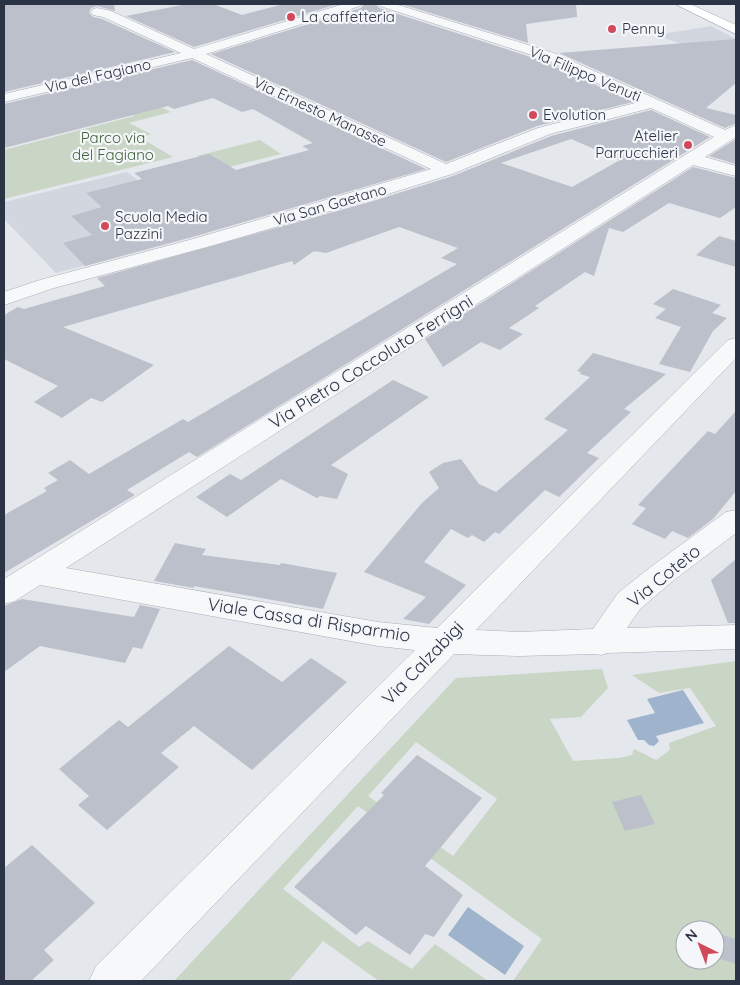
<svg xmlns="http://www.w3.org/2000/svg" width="740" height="985" viewBox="0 0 740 985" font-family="Quicksand,sans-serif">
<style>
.built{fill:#d2d6de}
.green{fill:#c9d6c5;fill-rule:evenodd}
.water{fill:#9fb4cc}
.building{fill:#bbc0ca;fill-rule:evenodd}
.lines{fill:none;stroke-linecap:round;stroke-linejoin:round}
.minor-casing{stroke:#a9aeb7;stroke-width:1}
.major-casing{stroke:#a3abb8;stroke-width:1}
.minor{fill:#f7f8fa;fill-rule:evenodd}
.major{fill:#fff;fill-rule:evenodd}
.poi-dot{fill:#d1495b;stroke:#f4f6f9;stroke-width:2}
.labels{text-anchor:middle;stroke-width:4.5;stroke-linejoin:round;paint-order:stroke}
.far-poi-label{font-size:15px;fill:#2b3445;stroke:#f4f6f9;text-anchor:start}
.far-street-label{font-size:15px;fill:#2b3445;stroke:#f4f6f9}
.far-park-label{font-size:15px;fill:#3f6138;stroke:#f4f6f9}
.street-label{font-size:18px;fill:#2b3445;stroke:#f4f6f9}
</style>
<rect width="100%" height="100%" fill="#e4e7ec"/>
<g class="built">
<polygon points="711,26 736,39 736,53 712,56 657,35"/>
<polygon points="127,172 208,233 56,273 4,219 4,202"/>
</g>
<g class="green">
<polygon points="127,91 171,112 129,123 151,134 141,138 173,157 4,199 4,150 134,116 100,97"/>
<polygon points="260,140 281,154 217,170 197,156"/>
<path d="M736,661V981H513L542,939L358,806L283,889L359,947L368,941L412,969L435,944L488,981H379L323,941L289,981H174L456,678L602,669L608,688L581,717L550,719L573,761L618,758L632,755L634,749L656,760L670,750L669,743L716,726L690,688L659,693L632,675ZM416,742L497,799L453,856L368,796ZM685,930H715V960H685Z"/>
</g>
<g class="water">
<polygon points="683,690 704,723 656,736 659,741 654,746 649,745 644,740 638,740 627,720 655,713 647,699"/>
<polygon points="468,907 524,946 505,975 448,935"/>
</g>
<g class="building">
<polygon points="4,4 114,4 115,11 97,6 91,8 89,13 93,17 102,19 175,52 4,92"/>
<polygon points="187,4 213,4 242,15 284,4 338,4 194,47 126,16"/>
<polygon points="364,4 376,4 379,8 543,61 633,102 537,126 446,162 211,54 361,8"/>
<polygon points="401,4 576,4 577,17 526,24 528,43"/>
<polygon points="736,39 736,83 706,108 736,115 736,123 725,128 559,53"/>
<polygon points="192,60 426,169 192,237 85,266 63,243 92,235 71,216 102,207 86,193 142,179 134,173 209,154 236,170 309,150 302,146 313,143 253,109 242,112 213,98 174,109 168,106 4,148 4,104"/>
<path d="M651,110L710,137L197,457L189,452L127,490L135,495L4,573V515L47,491L44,488L58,480L48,473L70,460L89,474L183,419L188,422L457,264L441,258L458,248L399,227L326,253L314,251L294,265L292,261L63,327L154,365L102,402L91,398L62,418L34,402L58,386L4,359V315L18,307L24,309L105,286L97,278L373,201L453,176L551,136ZM571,139L620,160L572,187L501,163Z"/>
<polygon points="736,139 736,164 709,156"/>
<polygon points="693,167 736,178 736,207 720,218 669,203 623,232 609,228 594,276 585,272 535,306 539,308 509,328 523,334 500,350 481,342 443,367 425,339"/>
<polygon points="719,236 736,241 736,267 696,255"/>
<polygon points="673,289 721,305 712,313 727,318 713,331 690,372 659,364 681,327 655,318 666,309 653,304"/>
<polygon points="593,353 666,374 624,409 631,412 587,453 599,458 559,497 545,490 499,534 495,532 484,542 472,535 468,538 451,529 424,562 466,585 429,624 403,619 426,597 364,572 422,503 439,488 429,472 443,463 461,459 479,484 496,492 568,430 544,419 590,377 580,374 581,372 577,371"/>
<polygon points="393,380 429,397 331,465 348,474 337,499 320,496 317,498 281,479 227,517 196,497 230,474 241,480"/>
<polygon points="736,411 736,491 713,519 688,538 672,531 665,539 632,524 646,508 638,505 708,431 715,434"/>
<polygon points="175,543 206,549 202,555 280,565 281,563 337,573 323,609 194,586 194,588 154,581"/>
<polygon points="736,559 736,623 728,623 711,580"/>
<polygon points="22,599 134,617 140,605 160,609 142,649 133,647 125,663 40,646 4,672 4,606"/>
<polygon points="229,646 282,682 311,658 347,682 252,770 194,726 161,753 179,767 107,830 78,805 89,796 59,769 119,720 128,727"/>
<polygon points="417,755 482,798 425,866 463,895 434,937 425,934 410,955 366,926 356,935 294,887 384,795 381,793"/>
<polygon points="641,795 655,824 625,831 612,802"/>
<polygon points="32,845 95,903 44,950 54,960 31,981 4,981 4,868"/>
<polygon points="715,933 736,939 736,964 715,957"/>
</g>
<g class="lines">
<g class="minor-casing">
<polygon id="minor" points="344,4 362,4 360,6 206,54 446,164 538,128 639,102 544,59 380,6 378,4 395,4 554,53 725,130 736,125 736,137 705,157 736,166 736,176 693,165 66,568 378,622 437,628 728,340 736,338 736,358 476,630 519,632 593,629 618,593 652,566 726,512 736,510 736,533 674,580 640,609 627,628 736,625 736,649 607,653 601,655 596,654 519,656 454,654 141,981 89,981 96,966 415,650 378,646 40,585 15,601 4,604 4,579 714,137 651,108 550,134 452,174 372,199 207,247 54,288 4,305 4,292 40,280 193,239 431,169 192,58 4,102 4,94 181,53 103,17 93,15 91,12 93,9 97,8 111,11 194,49"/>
</g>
<g class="major-casing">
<polygon id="major" points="675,4 690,4 736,25 736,34"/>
</g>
<use href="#minor" class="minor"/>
<use href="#major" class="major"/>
</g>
<g class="poi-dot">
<circle cx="291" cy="17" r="5"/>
<circle cx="612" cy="29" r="5"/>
<circle cx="533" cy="115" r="5"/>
<circle cx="688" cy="145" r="5"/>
<circle cx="105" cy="226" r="5"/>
</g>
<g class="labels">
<g class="far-poi-label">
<text x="301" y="22">La caffetteria</text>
<text x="622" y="34">Penny</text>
<text x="543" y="120">Evolution</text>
<text x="678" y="141" text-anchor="end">Atelier<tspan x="678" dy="17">Parrucchieri</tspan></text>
<text x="115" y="222">Scuola Media<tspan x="115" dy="17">Pazzini</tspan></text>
</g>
<g class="far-street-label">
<text transform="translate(585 74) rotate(23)" y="5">Via Filippo Venuti</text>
<text transform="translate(98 76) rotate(-13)" y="5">Via del Fagiano</text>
<text transform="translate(320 112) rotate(25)" y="5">Via Ernesto Manasse</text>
<text transform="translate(330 205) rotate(-16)" y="5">Via San Gaetano</text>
</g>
<g class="far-park-label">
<text x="113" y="143">Parco via<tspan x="113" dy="17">del Fagiano</tspan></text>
</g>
<g class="street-label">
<text transform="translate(371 362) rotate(-32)" y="6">Via Pietro Coccoluto Ferrigni</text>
<text transform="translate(664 576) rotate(-39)" y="6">Via Coteto</text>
<text transform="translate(309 620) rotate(9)" y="6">Viale Cassa di Risparmio</text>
<text transform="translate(423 663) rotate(-46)" y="6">Via Calzabigi</text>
</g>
</g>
<rect width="740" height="985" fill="none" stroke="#2b3445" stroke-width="10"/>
<g transform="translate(700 945) rotate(318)"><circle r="24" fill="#f4f6f9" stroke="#a4a8b1"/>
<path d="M0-4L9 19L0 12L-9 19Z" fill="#d1495b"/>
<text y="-8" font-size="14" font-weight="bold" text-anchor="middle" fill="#2b3445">N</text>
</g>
</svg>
